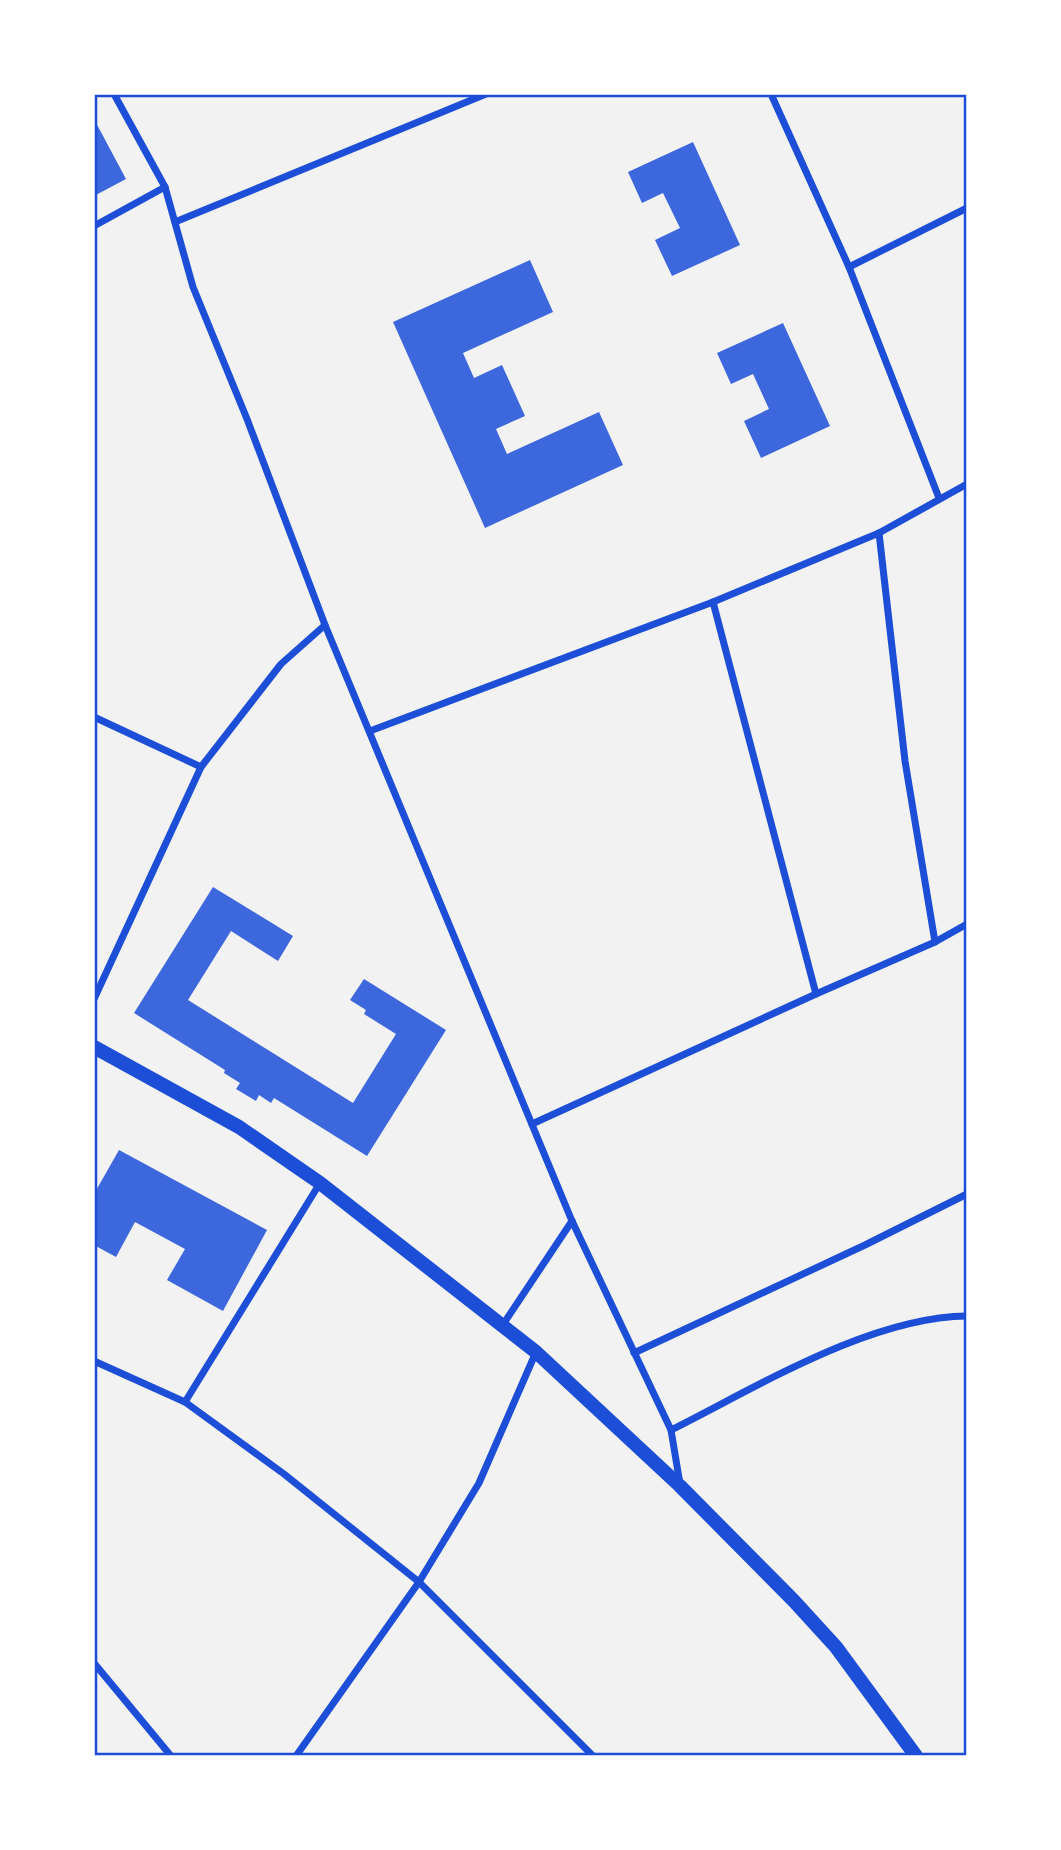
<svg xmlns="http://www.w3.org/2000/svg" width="1061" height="1850" viewBox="0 0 1061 1850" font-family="'Open Sans',sans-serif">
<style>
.building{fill:#3d67dc}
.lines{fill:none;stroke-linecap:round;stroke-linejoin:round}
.minor{stroke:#1d4ed8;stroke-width:7}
.secondary{stroke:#1d4ed8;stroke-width:14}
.neatline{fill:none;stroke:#1d4ed8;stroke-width:2.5}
</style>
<rect width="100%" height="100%" fill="#f2f2f2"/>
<g class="building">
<polygon points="94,119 126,179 94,196"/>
<polygon points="693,142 740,245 672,276 655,240 680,228 663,193 642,203 628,172"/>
<polygon points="530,260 553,312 463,353 474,378 502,365 525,416 496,429 507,454 599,412 623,465 485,528 393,322"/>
<polygon points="783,323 830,426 761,458 744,421 769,409 753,374 731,384 717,353"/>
<polygon points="213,887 293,936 278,961 231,931 188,1000 353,1103 396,1034 364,1014 366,1010 350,1000 364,979 446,1030 367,1156 274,1098 271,1103 259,1095 256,1101 236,1089 240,1083 224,1073 225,1070 134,1013"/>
<polygon points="119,1150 267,1230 223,1311 167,1280 185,1249 135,1222 116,1257 94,1245 94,1194"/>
</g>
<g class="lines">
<g class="minor">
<polyline points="114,94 165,187 193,287 247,419 325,625 572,1221 671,1430 680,1484"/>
<polyline points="771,94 849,267 939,498"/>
<polyline points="175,222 486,94"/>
<polyline points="94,226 165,187"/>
<polyline points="849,267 967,208"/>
<polyline points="879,533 905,761 935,942"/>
<polyline points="94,717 201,767"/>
<polyline points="370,731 713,602 879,533 967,484"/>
<polyline points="816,994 935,942 967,924"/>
<polyline points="94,999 201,767 281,664 325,625"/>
<polyline points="532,1124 816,994 713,602"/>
<polyline points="502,1326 572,1221"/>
<polyline points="634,1353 865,1245 967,1194"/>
<polyline points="94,1361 185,1402 284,1474 419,1582 593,1756"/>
<polyline points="185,1402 320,1183"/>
<path d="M671,1430C757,1387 870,1317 967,1316"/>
<polyline points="94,1663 171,1756"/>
<polyline points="296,1756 419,1582 479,1483 536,1352"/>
</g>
<polyline class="secondary" points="94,1047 239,1127 320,1183 536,1352 680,1486 794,1601 836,1647 916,1756"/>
</g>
<rect width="1061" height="1850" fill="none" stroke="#ffffff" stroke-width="192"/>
<rect x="96" y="96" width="869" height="1658" class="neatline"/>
</svg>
